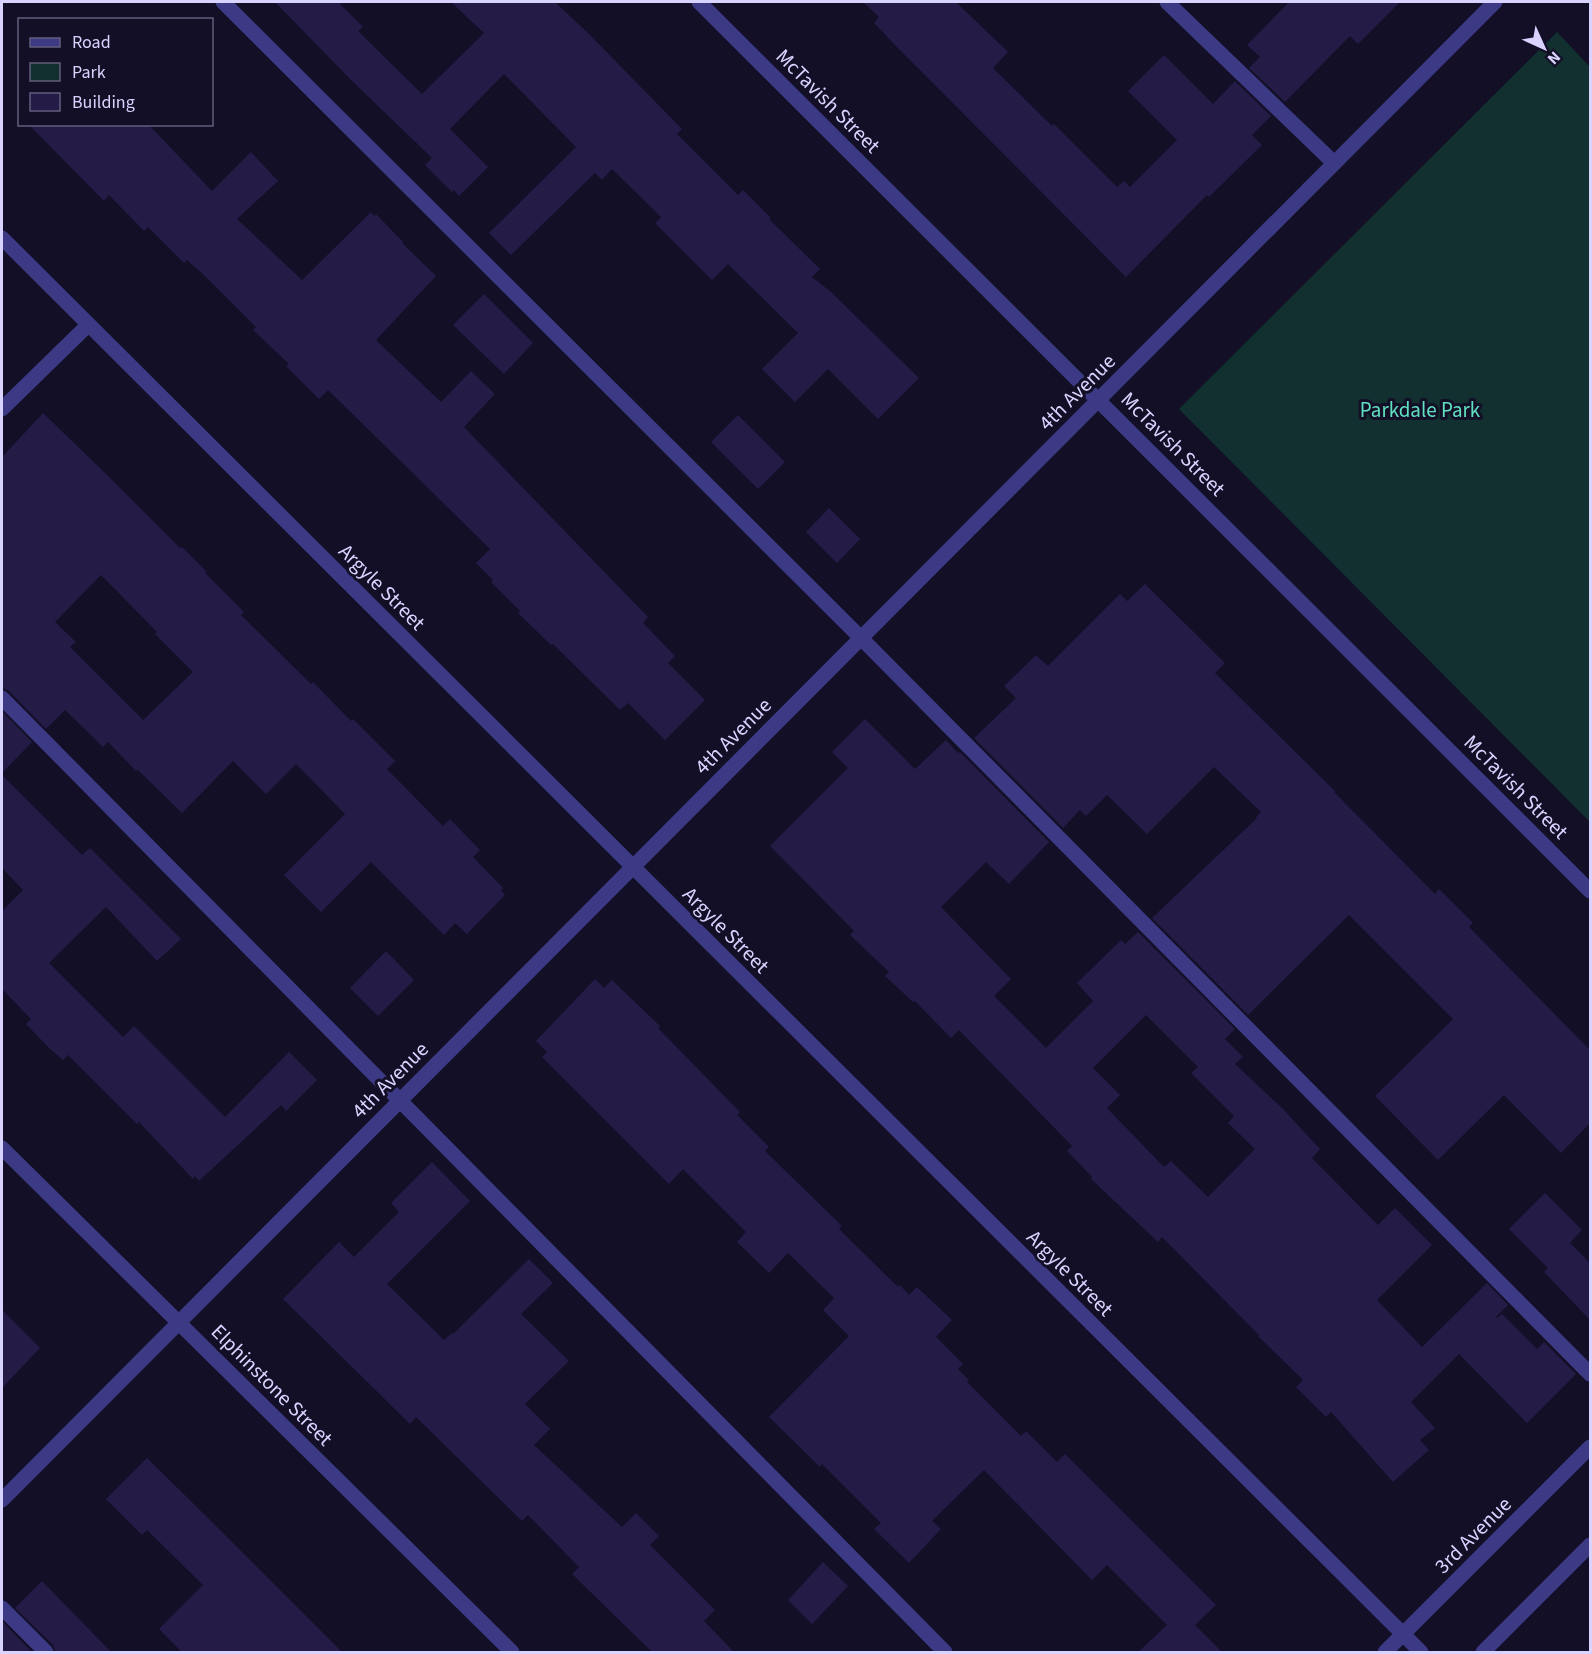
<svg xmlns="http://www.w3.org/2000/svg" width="1592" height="1654" viewBox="0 0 1592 1654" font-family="'Source Sans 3',sans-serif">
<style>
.green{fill:#12302f}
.building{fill:#241b47;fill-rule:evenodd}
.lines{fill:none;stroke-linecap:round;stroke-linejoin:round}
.service{stroke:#3d3a85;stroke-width:15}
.minor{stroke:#3d3a85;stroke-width:15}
.tertiary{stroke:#3d3a85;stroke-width:15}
.labels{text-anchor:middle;stroke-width:6;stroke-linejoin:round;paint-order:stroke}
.street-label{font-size:21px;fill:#d9d4ff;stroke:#130f26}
.park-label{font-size:21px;fill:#5fe0c0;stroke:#130f26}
</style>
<rect width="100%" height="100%" fill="#130f26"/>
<polygon class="green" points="1557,32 1590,67 1590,822 1179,409"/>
<g class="building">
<polygon points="275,2 338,2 363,27 358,31 422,94 484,33 451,2 555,2 590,35 682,129 677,134 738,195 743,190 771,218 769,219 820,269 812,277 830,291 919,378 878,419 828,369 795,402 762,369 798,333 728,264 712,280 655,223 661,217 612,169 602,180 595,173 511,255 489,233 576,147 504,74 450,129 488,167 459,196 454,190 452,192 425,165 432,158 351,80"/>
<polygon points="863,2 956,2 1008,52 993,68 1052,126 1054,124 1117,187 1124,181 1130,187 1177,140 1128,91 1164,55 1213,104 1235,81 1271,116 1252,135 1262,145 1209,197 1207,195 1126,277 896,46 874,23 879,17"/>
<polygon points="1289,2 1400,2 1358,44 1350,36 1285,102 1249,68 1260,57 1247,45"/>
<polygon points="28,124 148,124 212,191 251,152 278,181 237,219 302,280 371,212 374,216 376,214 403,242 402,243 436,276 376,340 441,402 471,371 495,394 464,427 648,617 643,623 675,656 668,663 705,700 665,740 628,703 620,710 553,644 551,645 518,613 520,611 491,582 493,580 476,563 490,549 426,486 328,390 319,399 286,366 289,364 253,330 256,327 204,275 187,260 184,263 148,227 144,231 109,195 104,201"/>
<polygon points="484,294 533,343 504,374 453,325"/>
<path d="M43,413L104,472L180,548L182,547L207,572L205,573L244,612L241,615L311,684L313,682L351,721L353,719L395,761L387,769L443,826L450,819L480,850L473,857L503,888L501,891L505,895L467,934L455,923L444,935L371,862L321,912L284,875L345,814L296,764L266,794L233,761L182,813L138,770L136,771L108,742L103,747L65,710L46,729L9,691L2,688V457ZM101,575L157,632L155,634L193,672L143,720L70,647L76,642L55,622Z"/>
<polygon points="738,415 785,462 758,489 711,442"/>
<polygon points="829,508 860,539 837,563 806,532"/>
<polygon points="1145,584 1225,663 1215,673 1335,791 1334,792 1435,894 1439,889 1473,923 1469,927 1590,1050 1590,1123 1561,1153 1504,1095 1438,1160 1375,1096 1453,1019 1349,915 1248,1015 1152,918 1257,818 1256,817 1261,812 1214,767 1147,834 1107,795 1086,816 1080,810 1063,828 974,738 1016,698 1004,686 1036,655 1048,666 1120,594 1127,601"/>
<polygon points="2,711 32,742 2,773"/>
<path d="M865,719L915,769L946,740L958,753L960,752L1049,842L1009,884L986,862L941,907L1011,979L994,996L1046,1048L1093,1001L1077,983L1121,940L1125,944L1138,932L1235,1029L1225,1039L1243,1057L1235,1064L1283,1109L1320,1149L1312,1158L1378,1225L1395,1208L1432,1245L1377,1300L1422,1347L1487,1283L1508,1305L1496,1317L1497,1318L1502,1314L1537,1349L1544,1342L1576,1374L1527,1423L1459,1354L1411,1402L1435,1428L1420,1440L1429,1450L1393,1482L1331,1412L1326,1417L1296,1387L1303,1380L1258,1336L1259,1335L1162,1237L1158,1242L1091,1179L1092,1177L1067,1151L1072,1146L959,1030L951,1038L915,1001L913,1002L885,976L889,972L850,935L854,931L770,846L848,768L832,752ZM1146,1015L1198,1067L1191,1073L1234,1116L1228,1123L1255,1149L1208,1197L1171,1161L1164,1167L1107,1108L1120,1095L1093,1068Z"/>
<polygon points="2,775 82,855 90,848 181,939 157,961 106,907 49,963 123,1037 134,1026 225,1117 289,1052 317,1080 286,1111 281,1105 199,1181 195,1176 193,1179 139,1122 137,1124 68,1055 63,1060 49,1048 26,1024 31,1019 2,989 2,911 23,890 2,868"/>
<polygon points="386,951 414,980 378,1016 350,988"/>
<polygon points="595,979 604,988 612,980 660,1026 658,1028 740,1112 737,1115 769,1147 765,1151 842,1226 839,1229 898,1287 900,1285 909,1295 917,1287 952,1320 936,1337 963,1364 958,1369 969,1380 967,1382 1021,1436 1026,1431 1057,1462 1065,1454 1216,1605 1195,1625 1223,1653 1137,1653 1167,1625 1107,1565 1092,1580 984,1470 932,1521 941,1529 909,1563 874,1529 881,1523 822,1464 820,1467 769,1417 849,1336 823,1310 834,1298 788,1253 769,1273 737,1242 746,1232 683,1169 669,1184 542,1057 547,1052 536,1041"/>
<polygon points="432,1162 470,1201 387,1284 444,1340 452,1333 453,1334 529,1259 553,1283 521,1314 569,1361 525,1404 550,1429 534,1445 622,1527 636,1513 659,1536 650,1545 715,1610 704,1621 735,1653 653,1653 572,1574 579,1567 528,1515 522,1521 416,1417 410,1424 283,1299 339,1242 354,1257 399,1212 391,1203"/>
<polygon points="1545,1193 1582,1230 1570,1243 1590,1263 1590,1320 1544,1272 1548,1268 1509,1229"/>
<polygon points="2,1310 40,1348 2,1388"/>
<polygon points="147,1458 204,1514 343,1653 183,1653 159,1629 203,1585 147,1530 142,1535 106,1499"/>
<polygon points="823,1562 848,1586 812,1624 788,1600"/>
<polygon points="42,1581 112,1653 56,1653 53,1645 15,1608"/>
<polygon points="2,1621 33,1653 2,1653"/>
</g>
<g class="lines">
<g class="service">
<polyline points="223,2 861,638 1590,1374"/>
<polyline points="1167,2 1334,163"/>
<polyline points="2,409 88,325"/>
<polyline points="2,698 945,1652"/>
<polyline points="2,1608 46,1652"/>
</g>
<g class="minor">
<polyline points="699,2 1590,891"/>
<polyline points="2,238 1421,1652"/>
<polyline points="1385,1652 1590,1447"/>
<polyline points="1483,1652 1590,1545"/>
</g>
<g class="tertiary">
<polyline points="2,1148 512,1652"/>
<polyline points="2,1500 1495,2"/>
</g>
</g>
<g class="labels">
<g class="street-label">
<text transform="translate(828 101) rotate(45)" y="7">McTavish Street</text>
<text transform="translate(1077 392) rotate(-45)" y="7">4th Avenue</text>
<text transform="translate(1173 444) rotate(45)" y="7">McTavish Street</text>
<text transform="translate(382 587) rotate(45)" y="7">Argyle Street</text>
<text transform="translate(733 736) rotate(-45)" y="7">4th Avenue</text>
<text transform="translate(1516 787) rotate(45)" y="7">McTavish Street</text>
<text transform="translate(726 930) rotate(45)" y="7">Argyle Street</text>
<text transform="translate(390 1080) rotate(-45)" y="7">4th Avenue</text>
<text transform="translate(1070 1273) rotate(45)" y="7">Argyle Street</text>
<text transform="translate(272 1385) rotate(45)" y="7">Elphinstone Street</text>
<text transform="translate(1473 1535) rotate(-45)" y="7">3rd Avenue</text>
</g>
<g class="park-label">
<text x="1420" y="417">Parkdale Park</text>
</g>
</g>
<rect width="1592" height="1654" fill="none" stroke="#d9d4ff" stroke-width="6"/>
<rect x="18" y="18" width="195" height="108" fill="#130f26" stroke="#625e7d" stroke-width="1.5"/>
<rect x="30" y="38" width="30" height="9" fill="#3d3a85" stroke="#625e7d" stroke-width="1.5"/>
<text x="72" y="48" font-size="18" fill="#d9d4ff">Road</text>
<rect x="30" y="63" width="30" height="18" fill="#12302f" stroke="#625e7d" stroke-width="1.5"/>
<text x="72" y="78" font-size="18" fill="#d9d4ff">Park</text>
<rect x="30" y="93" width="30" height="18" fill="#241b47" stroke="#625e7d" stroke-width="1.5"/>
<text x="72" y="108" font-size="18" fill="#d9d4ff">Building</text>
<g transform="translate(1544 48) rotate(135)" stroke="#130f26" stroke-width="4.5" paint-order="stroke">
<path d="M0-4.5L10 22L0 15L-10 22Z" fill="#d9d4ff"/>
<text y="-9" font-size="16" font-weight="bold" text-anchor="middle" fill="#d9d4ff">N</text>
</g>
</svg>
